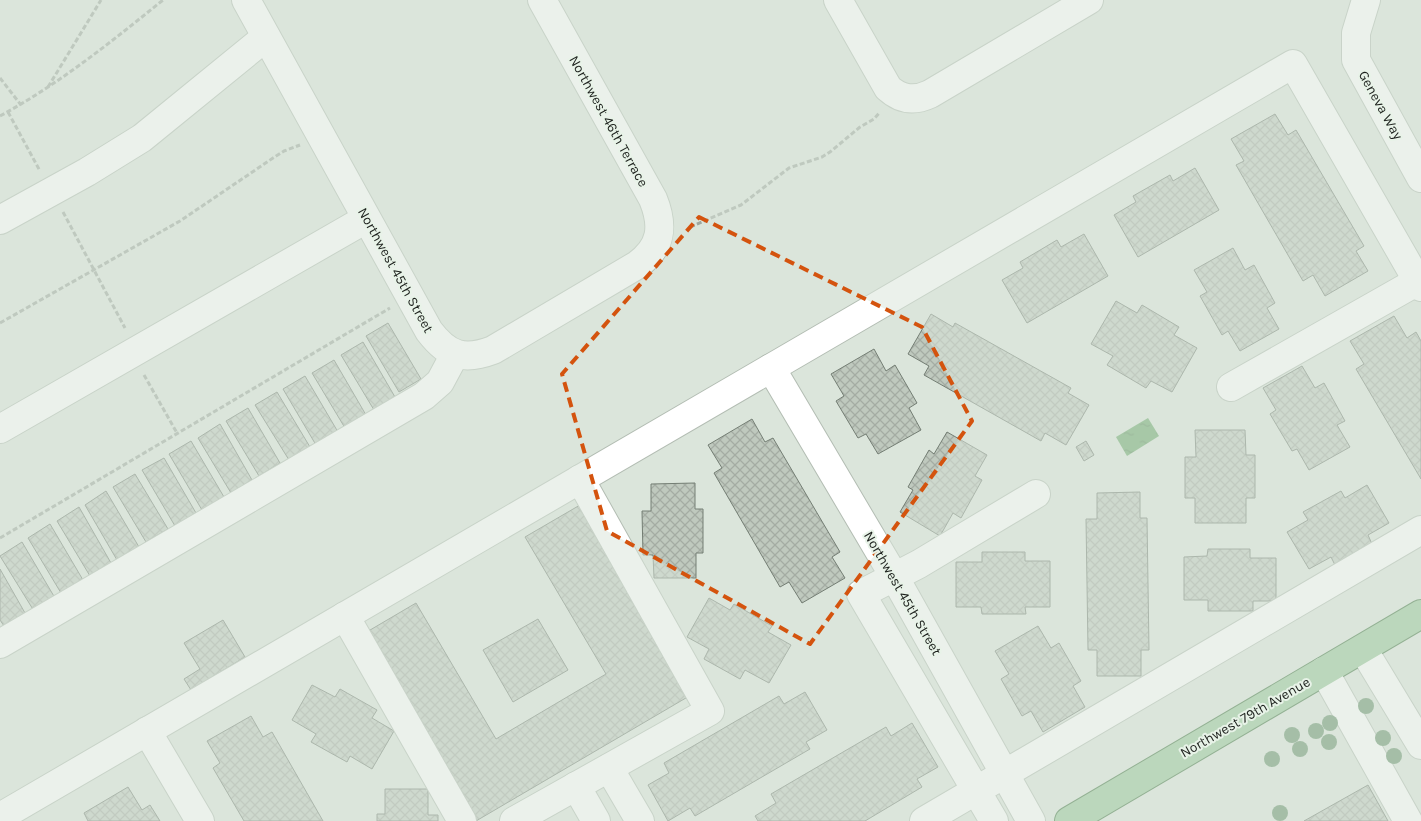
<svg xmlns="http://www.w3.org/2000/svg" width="1421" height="821" viewBox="0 0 1421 821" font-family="Karla,sans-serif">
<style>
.water{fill:url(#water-ripples)}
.building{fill:url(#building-cross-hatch);stroke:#747e74}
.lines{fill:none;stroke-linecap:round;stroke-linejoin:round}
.minor-casing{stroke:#b3bdb3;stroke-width:30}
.major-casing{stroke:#3e723f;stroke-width:30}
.path{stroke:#9ea69e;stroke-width:3;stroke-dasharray:5 2.5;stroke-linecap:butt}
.minor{stroke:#fff;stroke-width:28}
.major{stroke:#96c597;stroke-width:28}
.tree{fill:#648f69}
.marked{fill:none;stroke:#d4530e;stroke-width:4;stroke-dasharray:10 6;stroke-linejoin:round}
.labels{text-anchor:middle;stroke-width:4;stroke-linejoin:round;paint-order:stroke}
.street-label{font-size:14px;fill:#1d211d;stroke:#e8f3e8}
</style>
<defs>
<pattern id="water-ripples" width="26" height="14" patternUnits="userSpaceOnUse" patternTransform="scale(1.25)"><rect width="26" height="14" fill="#68a568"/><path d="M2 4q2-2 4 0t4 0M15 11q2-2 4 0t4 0" fill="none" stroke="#558655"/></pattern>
<pattern id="building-cross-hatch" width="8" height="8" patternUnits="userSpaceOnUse" patternTransform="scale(1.25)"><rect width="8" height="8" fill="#bfc9be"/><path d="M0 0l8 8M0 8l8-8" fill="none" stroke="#a4aca3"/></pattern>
</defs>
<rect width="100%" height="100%" fill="#dbe5db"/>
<polygon class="water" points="1148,418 1159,436 1127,456 1116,437"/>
<g class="building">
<polygon points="1275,114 1288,135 1296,130 1364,246 1356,251 1368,271 1325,296 1313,275 1303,281 1236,165 1244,161 1231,139"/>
<polygon points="1195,168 1219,210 1138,257 1114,215 1136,202 1133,196 1170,175 1173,181"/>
<polygon points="1084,234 1108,276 1027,323 1002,280 1023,268 1020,262 1057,240 1061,247"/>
<polygon points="1233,248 1245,270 1254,265 1275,303 1267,308 1279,329 1240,351 1228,331 1222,335 1200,296 1207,292 1194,270"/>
<polygon points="1116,301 1137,313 1142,305 1179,327 1174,335 1197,348 1172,392 1151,381 1146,388 1107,365 1113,356 1091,344"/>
<polygon points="931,314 953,327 955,323 1071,388 1068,393 1089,405 1066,445 1045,433 1041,441 924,375 929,366 908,354"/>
<polygon points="1394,316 1407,338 1416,332 1421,341 1421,479 1356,369 1364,364 1350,341"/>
<polygon points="388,323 421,379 399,392 366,336"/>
<polygon points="363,342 395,397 374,410 341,355"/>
<polygon points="874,349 886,371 895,365 917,403 909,408 921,430 878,454 866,434 858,438 836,401 844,396 831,374"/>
<polygon points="334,360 366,415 345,428 312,373"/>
<polygon points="1302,366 1315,388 1324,383 1345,421 1337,425 1350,447 1309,470 1297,449 1292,451 1270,414 1276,410 1263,388"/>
<polygon points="305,376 338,432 316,445 283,389"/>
<polygon points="277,392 310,447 289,460 255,405"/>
<polygon points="248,408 280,463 259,476 226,421"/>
<polygon points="752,419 765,442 773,438 840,552 832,557 845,578 802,603 789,582 780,587 714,473 722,468 708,445"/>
<polygon points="220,424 252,480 231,493 198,438"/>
<polygon points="1195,430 1245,430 1246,455 1255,455 1255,498 1246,498 1246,523 1195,523 1195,498 1185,498 1185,457 1196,457"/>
<polygon points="947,432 987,455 975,476 982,480 961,518 953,513 940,536 900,512 913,490 908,487 929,450 934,454"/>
<polygon points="191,441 224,497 202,510 169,454"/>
<polygon points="1086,441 1094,455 1084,461 1076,447"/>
<polygon points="164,458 196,513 175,526 142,470"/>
<polygon points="135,474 168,529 146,542 113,487"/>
<polygon points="695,483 695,509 703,509 703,553 696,553 696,578 654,578 653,555 643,555 642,511 651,511 651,484"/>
<polygon points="1367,485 1389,523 1368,535 1372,544 1335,565 1331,557 1309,569 1287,532 1308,520 1303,512 1341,491 1345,498"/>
<polygon points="106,491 139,547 117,560 85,505"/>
<polygon points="1140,492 1140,518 1147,518 1149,650 1141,650 1141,676 1097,676 1097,650 1088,650 1086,519 1097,519 1097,493"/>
<polygon points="580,505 691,695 476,821 365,633 416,603 496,739 606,674 525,537"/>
<polygon points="79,507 111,563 90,576 57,521"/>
<polygon points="50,524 83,580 61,593 28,538"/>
<polygon points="22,542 55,598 34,611 0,556"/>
<polygon points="1208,549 1250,549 1250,558 1276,558 1276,601 1253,601 1253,611 1208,611 1208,600 1184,600 1184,557 1207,556"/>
<polygon points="982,552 1025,552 1025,561 1050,561 1050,607 1025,607 1026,614 982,614 981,607 956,607 956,562 982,562"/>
<polygon points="0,569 25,613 4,626 0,620"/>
<polygon points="709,598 730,610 734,604 772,626 768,632 791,645 769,683 745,670 740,679 704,659 709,649 687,637"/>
<polygon points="538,619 568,670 513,702 483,650"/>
<polygon points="223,620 245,657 191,690 184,679 200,669 184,643"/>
<polygon points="1038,626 1051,648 1059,643 1081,681 1073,686 1085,707 1043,732 1031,711 1022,716 1001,679 1009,674 995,651"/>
<polygon points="312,685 335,697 340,689 377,710 372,718 394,731 372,769 350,756 347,762 311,742 316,734 292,720"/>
<polygon points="805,692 827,730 806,742 810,749 695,816 690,808 668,821 648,785 669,773 664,763 779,696 784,704"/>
<polygon points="251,716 263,737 272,732 323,821 244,821 213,768 220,763 207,741"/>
<polygon points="912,723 938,767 917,779 922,787 865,821 758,821 755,816 776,803 771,794 886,727 891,736"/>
<polygon points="1368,785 1388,821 1304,821"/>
<polygon points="128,787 142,810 150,805 160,821 88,821 84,813"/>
<polygon points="385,789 428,789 428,815 438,815 438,821 377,821 377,814 385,814"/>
</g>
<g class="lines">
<g class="minor-casing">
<g id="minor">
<path d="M246,0L429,331C448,356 464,361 493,350L637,265C662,247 664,226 653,199L542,0"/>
<path d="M838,0L888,88C901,100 915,101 930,94L1089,0"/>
<polyline points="1366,0 1356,33 1356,60 1421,178"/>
<polyline points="0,220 87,172 142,138 266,37"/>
<polyline points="771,368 894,576 1031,821"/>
<polyline points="1231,387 1418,281"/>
<polyline points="0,429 366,219"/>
<polyline points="345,616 462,821"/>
<polyline points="0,644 424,396 440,382 455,354"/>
<polyline points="1363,649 1421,745"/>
<polyline points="1324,671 1408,821"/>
<polyline points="147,731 200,821"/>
<polyline points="609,768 640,821"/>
<polyline points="576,786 596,821"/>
<polyline points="0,817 1293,64 1421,287"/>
<polyline points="514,821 710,711 580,479"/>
<polyline points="924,821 1421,530"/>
<polyline points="994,821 861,594 919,564 1036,494"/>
</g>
</g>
<g class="major-casing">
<polyline id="major" points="1069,821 1421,614"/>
</g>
<g class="path">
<polyline points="0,78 21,105"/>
<polyline points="48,87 101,0"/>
<polyline points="8,112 40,171"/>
<path d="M0,116C59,84 111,42 163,0"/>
<polyline points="63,212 125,328"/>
<polyline points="690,227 741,205 789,168 822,157 830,152 860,127 874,119 880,112"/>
<polyline points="0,323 180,221 273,158 284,151 300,145"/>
<polyline points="144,375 177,433"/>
<polyline points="0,538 390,308"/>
</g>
<use href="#minor" class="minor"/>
<use href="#major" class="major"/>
</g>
<g class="tree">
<circle cx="1366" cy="706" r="8"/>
<circle cx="1330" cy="723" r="8"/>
<circle cx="1316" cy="731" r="8"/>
<circle cx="1292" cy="735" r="8"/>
<circle cx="1383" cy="738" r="8"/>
<circle cx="1329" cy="742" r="8"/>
<circle cx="1300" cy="749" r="8"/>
<circle cx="1394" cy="756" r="8"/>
<circle cx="1272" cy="759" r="8"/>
<circle cx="1280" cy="813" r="8"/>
</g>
<path d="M0 0H1421V821H0ZM699,217L922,327L972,421L810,644L607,531L562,374Z" fill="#dbe5db" fill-opacity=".55" fill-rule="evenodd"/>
<path class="marked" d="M699,217L922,327L972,421L810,644L607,531L562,374Z"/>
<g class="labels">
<g class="street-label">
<text transform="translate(1381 105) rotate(61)" y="5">Geneva Way</text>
<text transform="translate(609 121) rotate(61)" y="5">Northwest 46th Terrace</text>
<text transform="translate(396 270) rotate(61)" y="5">Northwest 45th Street</text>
<text transform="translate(903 593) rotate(60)" y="5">Northwest 45th Street</text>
<text transform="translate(1245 717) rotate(-30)" y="5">Northwest 79th Avenue</text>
</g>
</g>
</svg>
